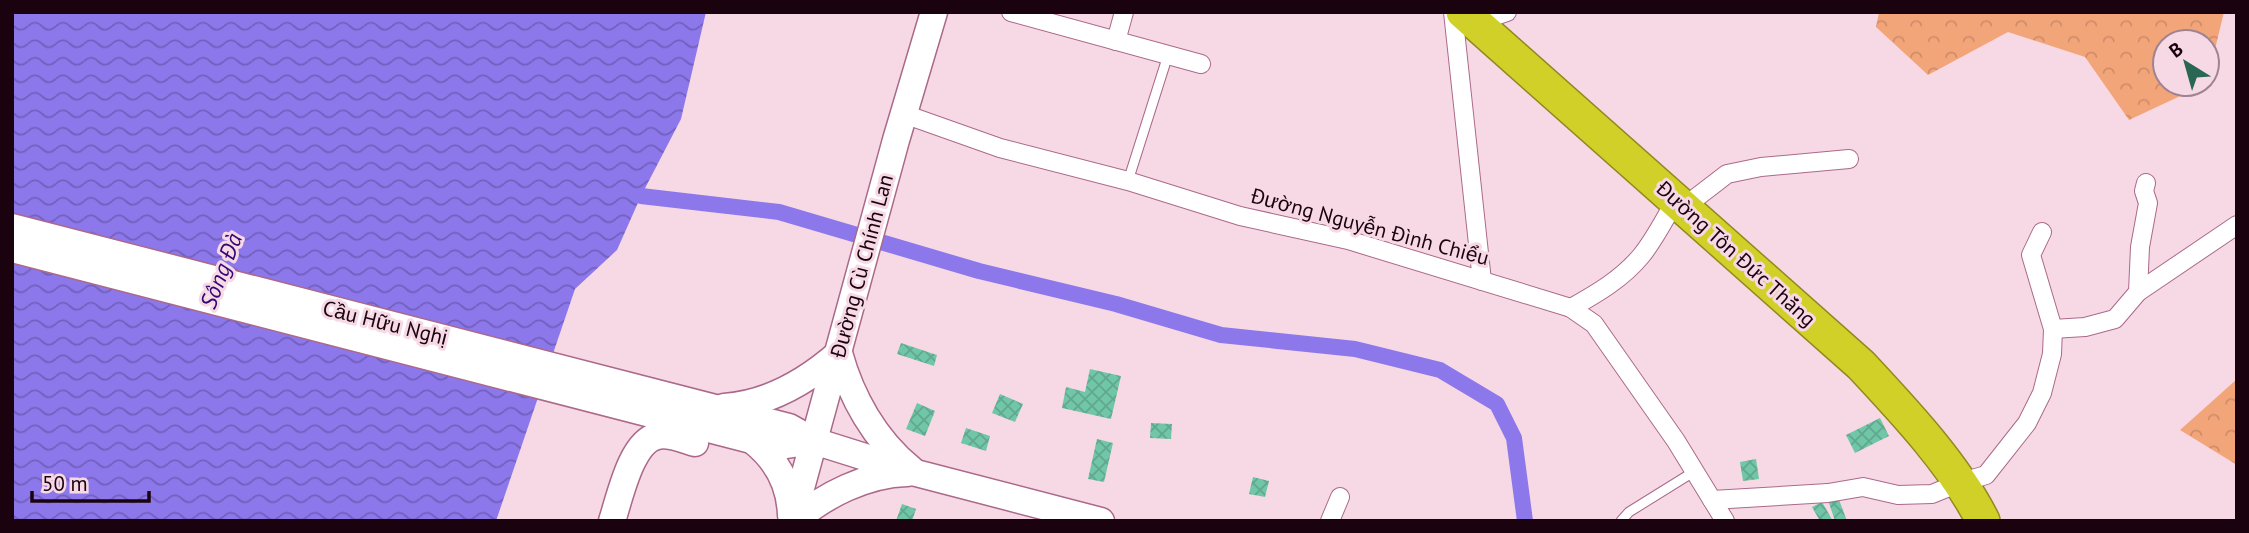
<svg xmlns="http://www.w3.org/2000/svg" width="2249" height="533" viewBox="0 0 2249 533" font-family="'PT Sans',sans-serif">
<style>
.forest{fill:url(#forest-crowns)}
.water{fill:url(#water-waves)}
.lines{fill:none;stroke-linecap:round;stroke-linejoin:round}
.canal{stroke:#8c78eb;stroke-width:16}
.building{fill:url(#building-cross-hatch)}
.lane-casing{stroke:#ab698a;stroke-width:11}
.street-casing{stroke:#ab698a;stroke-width:20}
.secondary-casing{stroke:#ab698a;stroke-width:29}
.highway-casing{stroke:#918820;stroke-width:36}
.lane{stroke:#fff;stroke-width:9}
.street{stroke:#fff;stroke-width:18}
.secondary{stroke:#fff;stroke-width:26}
.highway{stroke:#d1d029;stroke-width:33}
.labels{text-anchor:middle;stroke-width:6;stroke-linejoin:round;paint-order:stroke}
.street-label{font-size:21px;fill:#1a030f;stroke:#f7d9e6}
.water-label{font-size:23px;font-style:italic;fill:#310975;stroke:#f7d9e6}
</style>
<defs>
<pattern id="forest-crowns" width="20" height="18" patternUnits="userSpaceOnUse" patternTransform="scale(1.75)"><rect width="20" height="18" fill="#f3a57a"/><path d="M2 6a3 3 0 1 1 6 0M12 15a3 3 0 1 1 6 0" fill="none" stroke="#d08c68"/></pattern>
<pattern id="water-waves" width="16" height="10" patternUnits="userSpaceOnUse" patternTransform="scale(1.75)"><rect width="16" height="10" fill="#8c78eb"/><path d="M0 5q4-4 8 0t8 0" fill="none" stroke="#7260bd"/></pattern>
<pattern id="building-cross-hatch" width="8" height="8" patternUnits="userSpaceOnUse" patternTransform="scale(1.75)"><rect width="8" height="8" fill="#70c6a7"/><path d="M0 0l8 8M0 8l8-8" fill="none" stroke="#60a88f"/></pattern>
</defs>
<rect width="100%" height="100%" fill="#f7d9e6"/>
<g class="forest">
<polygon points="1879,12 2224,12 2207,82 2207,42 2165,42 2165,84 2206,84 2129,120 2085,57 2008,32 1928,75 1876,27"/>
<polygon points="2237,379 2237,465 2180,430"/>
</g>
<polygon class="water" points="12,12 706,12 681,119 641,196 617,250 575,289 496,521 12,521"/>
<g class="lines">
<polyline class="canal" points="641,196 779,212 979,271 1116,304 1221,335 1355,349 1440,370 1497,404 1514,438 1525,521"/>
</g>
<g class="building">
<polygon points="901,343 937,355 934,366 897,354"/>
<polygon points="1090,369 1121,376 1111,419 1062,408 1066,387 1085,392"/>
<polygon points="1000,394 1023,404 1015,422 992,413"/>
<polygon points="917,403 935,411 925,436 906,429"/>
<polygon points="1880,418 1889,436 1855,453 1846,435"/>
<polygon points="1151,423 1172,424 1171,439 1150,438"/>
<polygon points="966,428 990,436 986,451 961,443"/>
<polygon points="1097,439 1113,443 1104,482 1088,479"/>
<polygon points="1756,459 1759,479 1743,481 1740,462"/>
<polygon points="1253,477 1269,481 1265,497 1249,494"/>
<polygon points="1838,497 1847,521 1835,521 1828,500"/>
<polygon points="1822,502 1833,521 1820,521 1812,507"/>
<polygon points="902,504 916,509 912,521 896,521"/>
</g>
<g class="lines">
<g class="lane-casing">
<g id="lane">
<polyline points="1128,181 1168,55"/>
<polyline points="1621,521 1629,512 1695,471"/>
</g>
</g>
<g class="street-casing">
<g id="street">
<polyline points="1011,12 1201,64"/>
<polyline points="1453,12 1482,281"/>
<polyline points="1474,23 1507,12"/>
<polyline points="1116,41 1124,12"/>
<polyline points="904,114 1000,148 1128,181 1240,216 1348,240 1571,308 1594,324 1676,441 1725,521"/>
<polyline points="1684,207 1727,174 1761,167 1849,159"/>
<polyline points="2138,292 2237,225"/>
<path d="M1571,308C1596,294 1622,279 1641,256C1655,239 1665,218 1676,200"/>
<polyline points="2053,329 2085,327 2115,319 2138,292 2140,247 2148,203 2144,191 2146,183"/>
<polyline points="1712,500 1828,493 1863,487 1898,495 1932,494 1959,483 1986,475 2027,423 2042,393 2052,354 2053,329 2031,255 2042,232"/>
<polyline points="1330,521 1340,497"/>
</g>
</g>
<g class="secondary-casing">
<g id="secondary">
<polyline points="12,227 789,427 814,441 916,473 1101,521"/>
<polyline points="12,249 751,440 780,446 814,441"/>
<path d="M724,407C768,404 806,382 839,353C851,397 875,440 911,469"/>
<path d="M753,441C777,460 790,484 791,515"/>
<path d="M612,521C620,497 631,442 657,436C669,433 684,440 695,443"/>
<polyline points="792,521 896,140 934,12"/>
<path d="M795,521C824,495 867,474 907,473"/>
</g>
</g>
<g class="highway-casing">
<path id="highway" d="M1463,12L1861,365C1903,410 1955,465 1983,521"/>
</g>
<use href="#lane" class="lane"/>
<use href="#street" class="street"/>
<use href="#secondary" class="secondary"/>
<use href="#highway" class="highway"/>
</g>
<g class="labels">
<g class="street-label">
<text transform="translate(1370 227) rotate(15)" y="7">Đường Nguyễn Đình Chiểu</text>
<text transform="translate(1736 254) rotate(42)" y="7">Đường Tôn Đức Thắng</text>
<text transform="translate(862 266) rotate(-75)" y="7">Đường Cù Chính Lan</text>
<text transform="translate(385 323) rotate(14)" y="7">Cầu Hữu Nghị</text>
</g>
<g class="water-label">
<text transform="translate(221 271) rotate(-69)" y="8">Sông Đà</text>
</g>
</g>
<rect width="2249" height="533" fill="none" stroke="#1a030f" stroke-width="28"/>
<g transform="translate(2186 63) rotate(323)"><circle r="33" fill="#f7d9e6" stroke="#9f8390" stroke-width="2"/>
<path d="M0-5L12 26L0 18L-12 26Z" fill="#2a6753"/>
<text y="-10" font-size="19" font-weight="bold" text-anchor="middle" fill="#1a030f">B</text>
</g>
<path d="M32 491v10h117v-10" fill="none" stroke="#1a030f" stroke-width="3.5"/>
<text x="42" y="491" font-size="21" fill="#1a030f" stroke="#f7d9e6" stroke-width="5" paint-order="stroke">50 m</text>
</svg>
